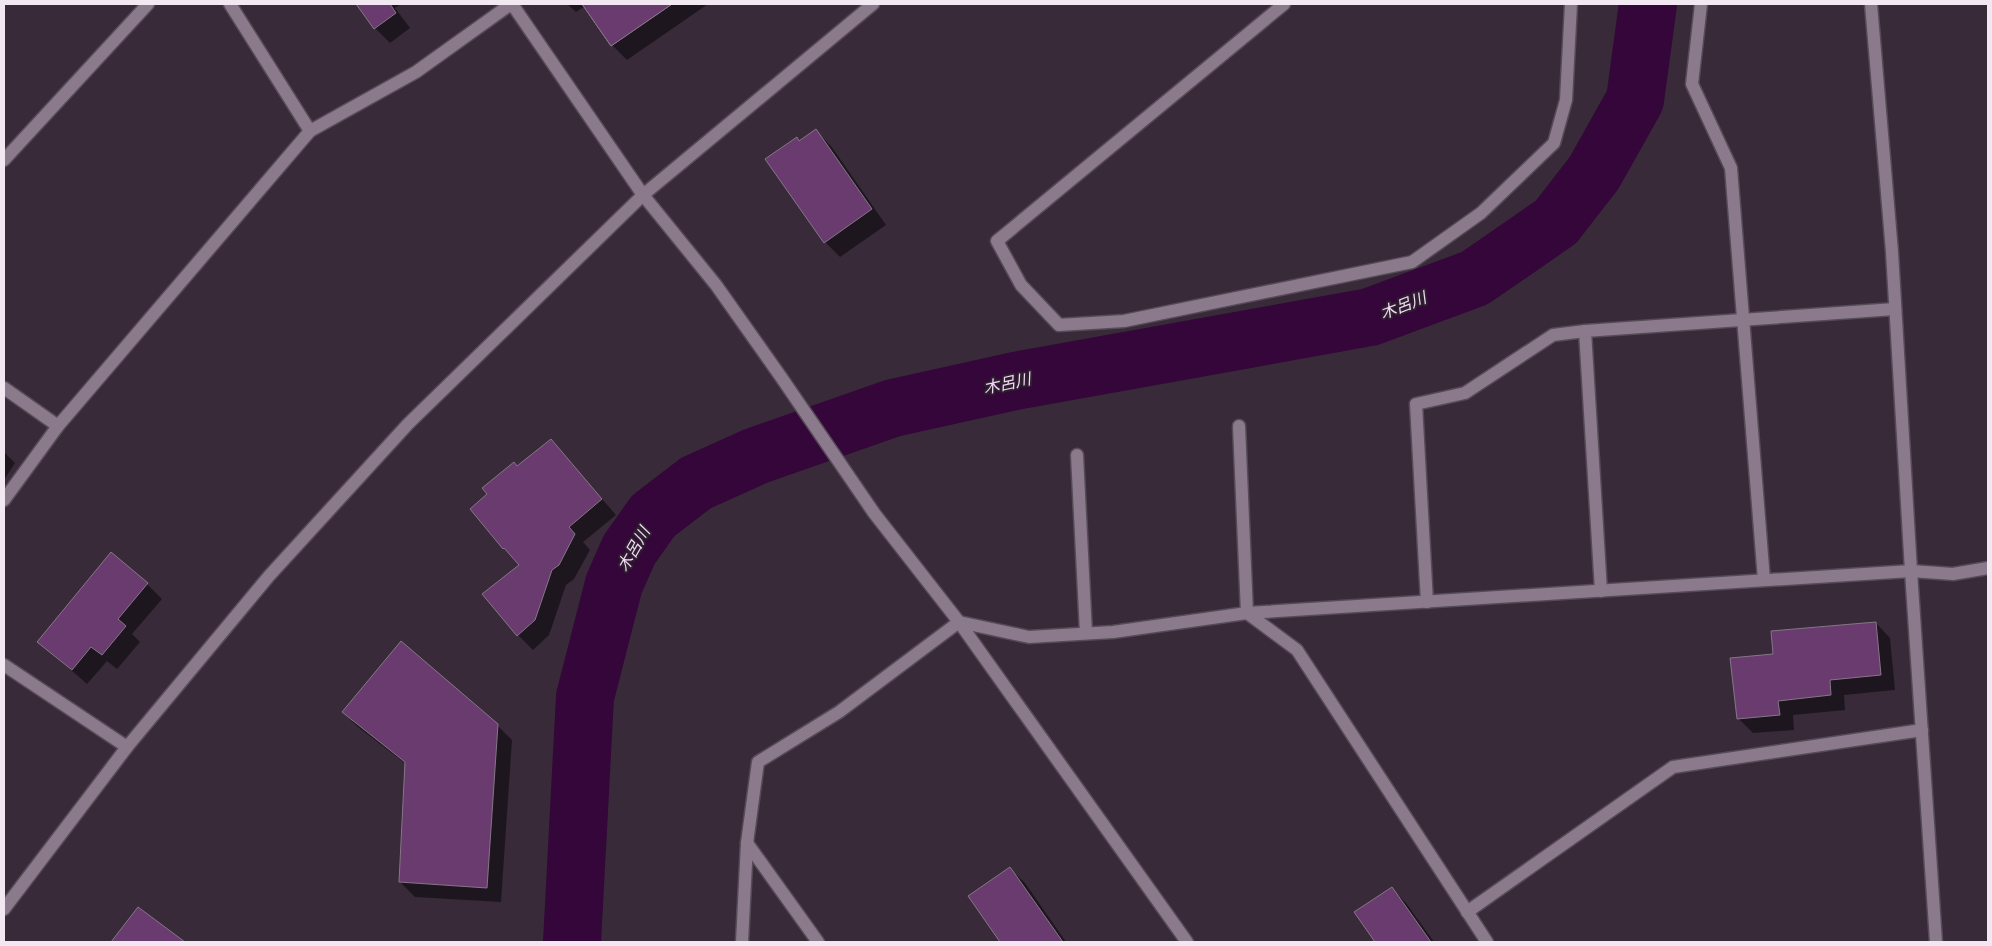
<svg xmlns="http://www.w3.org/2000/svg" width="1992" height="946" viewBox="0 0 1992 946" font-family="'PT Serif','Noto Sans JP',serif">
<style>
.shadow{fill:#0007}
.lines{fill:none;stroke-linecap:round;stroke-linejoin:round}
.river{stroke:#340639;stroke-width:58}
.building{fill:#6a3b6f;stroke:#867688}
.minor-casing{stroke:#564a57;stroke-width:15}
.tertiary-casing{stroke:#564a57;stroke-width:15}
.minor{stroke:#8a7a8c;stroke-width:12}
.tertiary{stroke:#8a7a8c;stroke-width:12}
.labels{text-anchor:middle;stroke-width:4;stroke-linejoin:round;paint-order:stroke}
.water-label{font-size:16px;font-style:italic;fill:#f5d9f8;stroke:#2e202f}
</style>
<rect width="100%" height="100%" fill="#382a39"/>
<g class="shadow">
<polygon points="358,4 401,4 395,8 410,28 390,43 375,28"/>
<polygon points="567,4 708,4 627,60 612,45 585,6 576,12"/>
<polygon points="816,131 831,146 886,225 840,257 825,242 800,142"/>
<polygon points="551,440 616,515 583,542 590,550 574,579 566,585 549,635 533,650 518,635 520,565 472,509"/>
<polygon points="4,452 15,463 4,480"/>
<polygon points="147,584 162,599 132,634 140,642 117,669 107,661 87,684 38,641"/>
<polygon points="1876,623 1890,638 1895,690 1844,695 1845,710 1793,715 1794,730 1753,733 1738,718 1774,655"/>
<polygon points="343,712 497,725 512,740 501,902 415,897 400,882 406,764 358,727"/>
<polygon points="1010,869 1025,883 1066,942 1001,942 969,897"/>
<polygon points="1392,889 1406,903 1434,942 1377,942 1356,913"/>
<polygon points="139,908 183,942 113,942"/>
</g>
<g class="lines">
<polyline class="river" points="572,942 585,697 614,584 629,550 653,516 696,483 756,456 893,408 1015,381 1370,317 1475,278 1556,222 1594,173 1635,100 1648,4"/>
</g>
<g class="building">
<polygon points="356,4 390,4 396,13 374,29"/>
<polygon points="582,4 672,4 611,46"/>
<polygon points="582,4 672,4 611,46"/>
<polygon points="816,129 872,209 824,243 765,159 797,137 799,141"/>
<polygon points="551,439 602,499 569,527 575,534 559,565 552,570 535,620 517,636 482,594 519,565 504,548 503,549 470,509 487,494 482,488 514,462 517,466"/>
<polygon points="111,552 148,583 118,619 126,626 102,655 91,647 72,670 37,642"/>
<polygon points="1876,622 1881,675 1830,680 1831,695 1778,701 1780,715 1737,719 1730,658 1773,654 1771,631"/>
<polygon points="401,641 498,724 487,888 399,882 405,762 342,712"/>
<polygon points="1010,867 1063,942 1000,942 968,896"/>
<polygon points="1392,887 1431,942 1375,942 1354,912"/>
<polygon points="138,907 185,942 111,942"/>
</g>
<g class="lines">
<g class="minor-casing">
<g id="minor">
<polyline points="1284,4 997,241 1021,285 1059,325 1124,321 1412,262 1481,213 1554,143 1566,100 1571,4"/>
<polyline points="1701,4 1692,84 1731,168 1764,580"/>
<polyline points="310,131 416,72 511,4"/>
<polyline points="4,160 148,4"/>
<polyline points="4,388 58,426"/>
<polyline points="1239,426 1247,613"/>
<polyline points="1077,455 1086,633"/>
<polyline points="4,500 58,426 310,131 230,4"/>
<polyline points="1601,591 1585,331 1895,309"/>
<polyline points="1427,602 1416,404 1465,393 1553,335 1585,331"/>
<polyline points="1247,613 1297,650 1487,942"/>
<polyline points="4,665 127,747"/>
<polyline points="747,843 818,942"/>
<polyline points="1467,912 1673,767 1922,730"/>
<polyline points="742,942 747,843 758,762 839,712 959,622 1029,637 1113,632 1247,613 1911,571 1892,252 1871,4"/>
<polyline points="1936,942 1911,571 1953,574 1988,568"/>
</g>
</g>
<g class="tertiary-casing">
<g id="tertiary">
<polyline points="512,4 643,195 716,285 781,377 874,513 959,622 1187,942"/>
<polyline points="4,909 127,747 269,576 408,424 643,195 873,4"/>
</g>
</g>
<use href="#minor" class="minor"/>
<use href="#tertiary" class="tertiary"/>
</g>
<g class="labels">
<g class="water-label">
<text transform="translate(1403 305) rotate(-21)" y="6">木呂川</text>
<text transform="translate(1007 383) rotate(-12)" y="6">木呂川</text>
<text transform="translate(633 549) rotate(-60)" y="6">木呂川</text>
</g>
</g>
<rect width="1992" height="946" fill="none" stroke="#f1e8f2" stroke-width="10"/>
</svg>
